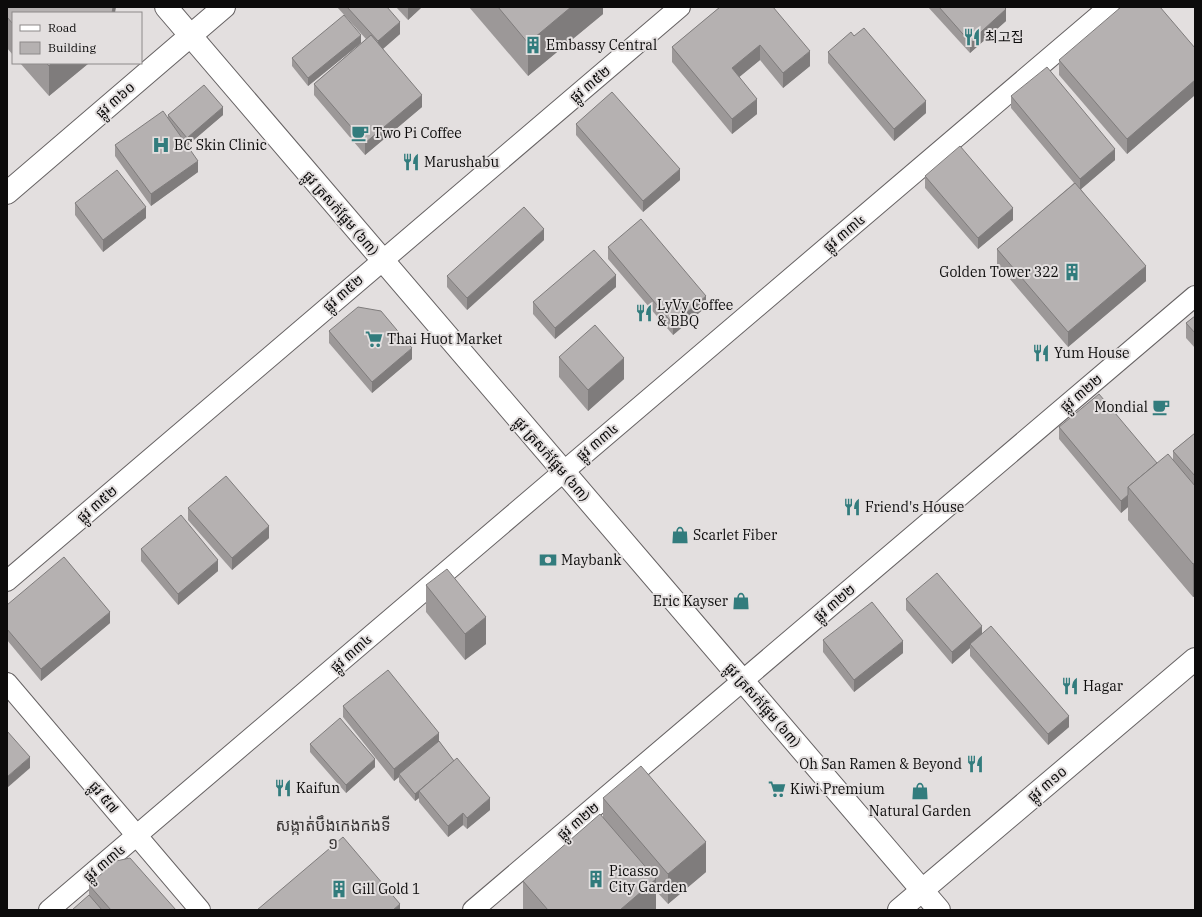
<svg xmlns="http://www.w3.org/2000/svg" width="1202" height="917" viewBox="0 0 1202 917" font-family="'IBM Plex Serif','Noto Sans KR','Noto Sans Khmer',serif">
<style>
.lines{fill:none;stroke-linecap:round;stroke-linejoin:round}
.street-casing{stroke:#666263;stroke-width:22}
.secondary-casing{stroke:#666263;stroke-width:24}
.street{stroke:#fff;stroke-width:20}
.secondary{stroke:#fff;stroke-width:22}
.wall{fill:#9c9898}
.shaded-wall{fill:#7f7c7c}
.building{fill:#b5b1b1;stroke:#7f7c7c}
.labels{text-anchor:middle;stroke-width:4;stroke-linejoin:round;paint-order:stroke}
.poi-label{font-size:14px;fill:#0c0b0b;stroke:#e3dfdf;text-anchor:start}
.street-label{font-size:14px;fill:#0c0b0b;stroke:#e3dfdf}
.quarter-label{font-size:16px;fill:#3b3838;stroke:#e3dfdf}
</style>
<rect width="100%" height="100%" fill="#e3dfdf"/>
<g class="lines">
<g class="street-casing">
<g id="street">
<polyline points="7,581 680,7"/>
<polyline points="7,683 200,910"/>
<polyline points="49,910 1109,7"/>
<polyline points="473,910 1195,296"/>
</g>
</g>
<g class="secondary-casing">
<g id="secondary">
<polyline points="166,7 939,910"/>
<polyline points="7,193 224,7"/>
<polyline points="899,910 1195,659"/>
</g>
</g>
<use href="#street" class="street"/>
<use href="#secondary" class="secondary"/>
</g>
<g class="wall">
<polygon points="7,7 116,7 13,13 13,55 7,48"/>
<polygon points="337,7 387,7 400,34 383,49 422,107 365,155 314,95 314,84 366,39"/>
<polygon points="396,7 422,7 408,20"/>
<polygon points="469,7 603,7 603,14 528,76"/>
<polygon points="720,7 810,66 783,88 760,60 739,77 757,114 732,134 672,62 672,47"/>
<polygon points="928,7 1004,7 1006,21 970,53"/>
<polygon points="361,43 308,86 292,66 292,58"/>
<polygon points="1195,48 1195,95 1127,154 1059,75 1059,60"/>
<polygon points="828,52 926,113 894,141 828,63"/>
<polygon points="20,63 89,63 49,96"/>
<polygon points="1011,96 1115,160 1081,189 1146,281 1068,347 997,264 997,249 1074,183 1011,108"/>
<polygon points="168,115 223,115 187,145 198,172 151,206 115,156 115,145 168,119"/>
<polygon points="576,124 680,180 643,212 576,135"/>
<polygon points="925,176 1013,220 978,249 925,188"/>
<polygon points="75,203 146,218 103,252 75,215"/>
<polygon points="544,240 467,310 447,287 447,276"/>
<polygon points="608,247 706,307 673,335 608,259"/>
<polygon points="616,287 555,339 533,314 533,302"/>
<polygon points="1195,316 1195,348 1186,338 1186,323"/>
<polygon points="329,331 412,359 372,393 329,343"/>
<polygon points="559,357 624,379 588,411 559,377"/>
<polygon points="1059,427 1157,463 1173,460 1173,451 1195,433 1195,596 1193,597 1128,520 1128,507 1121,513 1059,439"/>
<polygon points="188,508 269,538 232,570 188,520"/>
<polygon points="141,549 218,571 178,605 141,561"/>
<polygon points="426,585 486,644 465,660 426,612"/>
<polygon points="906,599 982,634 1069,727 1048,745 970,656 970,648 952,664 906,610"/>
<polygon points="7,605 110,623 41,681 7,640"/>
<polygon points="823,640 903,653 854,692 823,652"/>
<polygon points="343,706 439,741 490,810 467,829 463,825 448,837 419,802 419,798 415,801 399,782 399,777 394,781 343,717"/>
<polygon points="310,744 375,767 346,793 310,752"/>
<polygon points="603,798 706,872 668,904 656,891 656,910 523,910 523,881 603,818"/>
<polygon points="89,885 176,910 72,910 89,896"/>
</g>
<g class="shaded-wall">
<polygon points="113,7 116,7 115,13 112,13"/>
<polygon points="409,7 422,7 408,20 408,8"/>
<polygon points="571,7 603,7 603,14 528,76 528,43"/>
<polygon points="1006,9 1006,21 970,53 970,42"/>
<polygon points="400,22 400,34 378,53 378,41"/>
<polygon points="361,35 361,43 308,86 308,78"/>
<polygon points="760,45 760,60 732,83 732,68"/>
<polygon points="810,51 810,66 783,88 783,73"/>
<polygon points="52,63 89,63 49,96 49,66"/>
<polygon points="1195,80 1195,95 1127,154 1127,139"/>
<polygon points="422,95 422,107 365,155 365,143"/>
<polygon points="757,99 757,114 732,134 732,119"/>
<polygon points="926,101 926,113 894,141 894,129"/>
<polygon points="223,107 223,115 187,146 187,138"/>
<polygon points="1115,149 1115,160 1080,190 1080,179"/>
<polygon points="198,161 198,172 151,206 151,194"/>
<polygon points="680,169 680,180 643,212 643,201"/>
<polygon points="146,207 146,218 103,252 103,240"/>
<polygon points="1013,208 1013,220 978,249 978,238"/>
<polygon points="544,229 544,240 467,310 467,298"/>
<polygon points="1146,266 1146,281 1068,347 1068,332"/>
<polygon points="616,275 616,287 555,339 555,328"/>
<polygon points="706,296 706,307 673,335 673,324"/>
<polygon points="412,348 412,359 372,393 372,382"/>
<polygon points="624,358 624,379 588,411 588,390"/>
<polygon points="1128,495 1128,507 1121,513 1121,501"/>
<polygon points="269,526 269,538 232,570 232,558"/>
<polygon points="218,560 218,571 178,605 178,594"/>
<polygon points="1195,563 1195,596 1193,597 1193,564"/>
<polygon points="110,612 110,623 41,681 41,669"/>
<polygon points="486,617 486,644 465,660 465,634"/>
<polygon points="982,626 982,637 970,644 970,648 952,664 952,652"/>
<polygon points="903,641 903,653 854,692 854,680"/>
<polygon points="1069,716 1069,727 1048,745 1048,734"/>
<polygon points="439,733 439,745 399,774 399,777 394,781 394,769"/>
<polygon points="30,757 30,768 7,788 7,777"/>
<polygon points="375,759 375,767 346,793 346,785"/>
<polygon points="455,761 419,791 419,798 415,801 415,794"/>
<polygon points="490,798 490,810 467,829 467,818"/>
<polygon points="463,813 463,825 448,837 448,826"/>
<polygon points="706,842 706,872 668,904 668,874"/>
<polygon points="656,879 656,910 620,910"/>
<polygon points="400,904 400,910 393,910"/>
</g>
<g class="building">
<polygon points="7,7 113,7 112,13 13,13 13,24 7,17"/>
<polygon points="347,7 387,7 400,22 378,41"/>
<polygon points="498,7 571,7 528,43"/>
<polygon points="720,7 773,7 810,51 783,73 760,45 732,68 757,99 732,119 672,47"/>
<polygon points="939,7 1004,7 1006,9 970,42"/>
<polygon points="1121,7 1160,7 1195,48 1195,80 1127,139 1059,60"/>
<polygon points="344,15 361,35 308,78 292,58"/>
<polygon points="864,28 926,101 894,129 828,52 851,32 854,36"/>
<polygon points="371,35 422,95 365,143 314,84"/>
<polygon points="46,63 52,63 49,66"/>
<polygon points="1047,67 1115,149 1080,179 1011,96"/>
<polygon points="204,85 223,107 187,138 168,115"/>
<polygon points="612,92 680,169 643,201 576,124"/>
<polygon points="163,111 198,161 151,194 115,145"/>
<polygon points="960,146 1013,208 978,238 925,176"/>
<polygon points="117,170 146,207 103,240 75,203"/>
<polygon points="1075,183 1146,266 1068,332 997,249"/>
<polygon points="524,207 544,229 467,298 447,276"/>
<polygon points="641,219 706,296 673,324 608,247"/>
<polygon points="594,250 616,275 555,328 533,302"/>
<polygon points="358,307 381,311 412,348 372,382 329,331"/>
<polygon points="1195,316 1195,333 1186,323"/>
<polygon points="595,325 624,358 588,390 559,357"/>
<polygon points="1099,394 1157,463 1128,487 1128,495 1121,501 1059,427"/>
<polygon points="1195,433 1195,476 1173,451"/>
<polygon points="1168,454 1195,486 1195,563 1193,564 1128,487"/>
<polygon points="226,476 269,526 232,558 188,508"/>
<polygon points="181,515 218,560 178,594 141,549"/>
<polygon points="64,557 110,612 41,669 7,629 7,605"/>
<polygon points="447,569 486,617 465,634 426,585"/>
<polygon points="937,573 982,626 952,652 906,599"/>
<polygon points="872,602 903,641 854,680 823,640"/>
<polygon points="991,626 1069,716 1048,734 970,644"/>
<polygon points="388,670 439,733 394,769 343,706"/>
<polygon points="340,718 375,759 346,785 310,744"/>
<polygon points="7,731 30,757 7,777"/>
<polygon points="439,741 454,761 415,794 399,774"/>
<polygon points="457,758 490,798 467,818 463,813 448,826 419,791"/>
<polygon points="641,766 706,842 668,874 603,798"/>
<polygon points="600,814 656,879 620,910 548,910 523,881"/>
<polygon points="343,837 400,904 393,910 257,910"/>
<polygon points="130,858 176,910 111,910 89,885 116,861"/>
<polygon points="89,895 102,910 72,910"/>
</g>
<defs>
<g id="restaurant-bare" transform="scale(1.38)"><path d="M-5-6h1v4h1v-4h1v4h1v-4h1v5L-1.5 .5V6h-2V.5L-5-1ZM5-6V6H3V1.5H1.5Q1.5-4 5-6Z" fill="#327c7d" stroke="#e3dfdf" stroke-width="2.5" paint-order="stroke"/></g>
<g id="building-bare" transform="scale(1.38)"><path d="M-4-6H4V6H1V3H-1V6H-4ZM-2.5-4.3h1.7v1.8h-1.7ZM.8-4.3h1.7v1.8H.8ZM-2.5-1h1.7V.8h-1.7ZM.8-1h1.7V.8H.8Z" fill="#327c7d" stroke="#e3dfdf" stroke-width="2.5" paint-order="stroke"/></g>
<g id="cafe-bare" transform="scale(1.38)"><path d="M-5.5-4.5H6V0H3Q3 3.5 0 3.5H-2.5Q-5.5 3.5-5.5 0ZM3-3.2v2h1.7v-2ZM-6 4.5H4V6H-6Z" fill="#327c7d" stroke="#e3dfdf" stroke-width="2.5" paint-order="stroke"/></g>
<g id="hospital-bare" transform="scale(1.38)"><path d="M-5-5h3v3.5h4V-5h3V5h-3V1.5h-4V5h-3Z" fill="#327c7d" stroke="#e3dfdf" stroke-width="2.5" paint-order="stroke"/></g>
<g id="supermarket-bare" transform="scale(1.38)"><path d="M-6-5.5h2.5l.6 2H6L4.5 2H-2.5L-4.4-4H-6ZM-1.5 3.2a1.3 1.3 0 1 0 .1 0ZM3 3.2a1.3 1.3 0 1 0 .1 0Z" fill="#327c7d" stroke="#e3dfdf" stroke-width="2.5" paint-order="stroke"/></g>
<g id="shop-bare" transform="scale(1.38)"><path d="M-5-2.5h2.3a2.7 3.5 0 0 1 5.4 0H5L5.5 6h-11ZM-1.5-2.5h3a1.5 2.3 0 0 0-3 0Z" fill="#327c7d" stroke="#e3dfdf" stroke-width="2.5" paint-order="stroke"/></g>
<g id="bank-bare" transform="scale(1.38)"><path d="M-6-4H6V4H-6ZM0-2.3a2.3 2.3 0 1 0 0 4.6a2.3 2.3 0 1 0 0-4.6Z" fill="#327c7d" stroke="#e3dfdf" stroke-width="2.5" paint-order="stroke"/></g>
</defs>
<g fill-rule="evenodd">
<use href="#restaurant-bare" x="972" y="37"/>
<use href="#building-bare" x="533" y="45"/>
<use href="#cafe-bare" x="360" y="133"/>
<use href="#hospital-bare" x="161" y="145"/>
<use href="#restaurant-bare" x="411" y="162"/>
<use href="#building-bare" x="1072" y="272"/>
<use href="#restaurant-bare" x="644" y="313"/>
<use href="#supermarket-bare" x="374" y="339"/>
<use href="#restaurant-bare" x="1041" y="353"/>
<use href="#cafe-bare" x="1161" y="407"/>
<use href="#restaurant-bare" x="852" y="507"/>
<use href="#shop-bare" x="680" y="535"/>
<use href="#bank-bare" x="548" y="560"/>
<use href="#shop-bare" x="741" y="601"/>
<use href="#restaurant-bare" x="1070" y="686"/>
<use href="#restaurant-bare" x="975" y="764"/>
<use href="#restaurant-bare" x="283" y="788"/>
<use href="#supermarket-bare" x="777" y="789"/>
<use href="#shop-bare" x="920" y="791"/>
<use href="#building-bare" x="596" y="879"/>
<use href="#building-bare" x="339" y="889"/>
</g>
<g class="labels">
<g class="poi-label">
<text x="985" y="42">최고집</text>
<text x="546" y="50">Embassy Central</text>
<text x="373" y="138">Two Pi Coffee</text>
<text x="174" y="150">BC Skin Clinic</text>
<text x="424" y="167">Marushabu</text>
<text x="1059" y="277" text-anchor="end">Golden Tower 322</text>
<text x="657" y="310">LyVy Coffee<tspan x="657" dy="16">&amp; BBQ</tspan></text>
<text x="387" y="344">Thai Huot Market</text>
<text x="1054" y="358">Yum House</text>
<text x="1148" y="412" text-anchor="end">Mondial</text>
<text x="865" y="512">Friend's House</text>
<text x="693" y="540">Scarlet Fiber</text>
<text x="561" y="565">Maybank</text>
<text x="728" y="606" text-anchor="end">Eric Kayser</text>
<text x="1083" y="691">Hagar</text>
<text x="962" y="769" text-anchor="end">Oh San Ramen &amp; Beyond</text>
<text x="296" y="793">Kaifun</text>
<text x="790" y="794">Kiwi Premium</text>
<text x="920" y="816" text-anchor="middle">Natural Garden</text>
<text x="609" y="876">Picasso<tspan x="609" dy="16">City Garden</tspan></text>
<text x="352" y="894">Gill Gold 1</text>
</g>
<g class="street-label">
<text transform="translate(590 84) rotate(-40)" y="5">ផ្លូវ ៣៥២</text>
<text transform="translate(115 100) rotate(-41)" y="5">ផ្លូវ ៣៦០</text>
<text transform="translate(341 213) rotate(49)" y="5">ផ្លូវ ត្រសក់ផ្អែម (៦៣)</text>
<text transform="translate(844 233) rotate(-40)" y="5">ផ្លូវ ៣៣៤</text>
<text transform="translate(343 293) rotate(-41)" y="5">ផ្លូវ ៣៥២</text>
<text transform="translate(1081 393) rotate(-40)" y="5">ផ្លូវ ៣២២</text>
<text transform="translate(597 442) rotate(-40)" y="5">ផ្លូវ ៣៣៤</text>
<text transform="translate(552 459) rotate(49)" y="5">ផ្លូវ ត្រសក់ផ្អែម (៦៣)</text>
<text transform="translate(97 504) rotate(-41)" y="5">ផ្លូវ ៣៥២</text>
<text transform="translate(834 603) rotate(-40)" y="5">ផ្លូវ ៣២២</text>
<text transform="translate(351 653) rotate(-41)" y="5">ផ្លូវ ៣៣៤</text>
<text transform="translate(763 705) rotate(49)" y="5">ផ្លូវ ត្រសក់ផ្អែម (៦៣)</text>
<text transform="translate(1047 784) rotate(-40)" y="5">ផ្លូវ ៣១០</text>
<text transform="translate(104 797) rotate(50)" y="5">ផ្លូវ ៥៧</text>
<text transform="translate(578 821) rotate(-40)" y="5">ផ្លូវ ៣២២</text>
<text transform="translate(104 863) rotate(-40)" y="5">ផ្លូវ ៣៣៤</text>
</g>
<g class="quarter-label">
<text x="333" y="831">សង្កាត់បឹងកេងកងទី<tspan x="333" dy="18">១</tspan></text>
</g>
</g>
<rect width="1202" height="917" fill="none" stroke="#0c0b0b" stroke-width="16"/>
<rect x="12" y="12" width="130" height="52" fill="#e3dfdf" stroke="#8d8a8a"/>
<rect x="20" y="25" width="20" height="6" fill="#ffffff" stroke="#8d8a8a"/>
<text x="48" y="32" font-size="12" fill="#0c0b0b">Road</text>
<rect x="20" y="42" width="20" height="12" fill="#b5b1b1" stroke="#8d8a8a"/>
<text x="48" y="52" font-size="12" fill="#0c0b0b">Building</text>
</svg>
